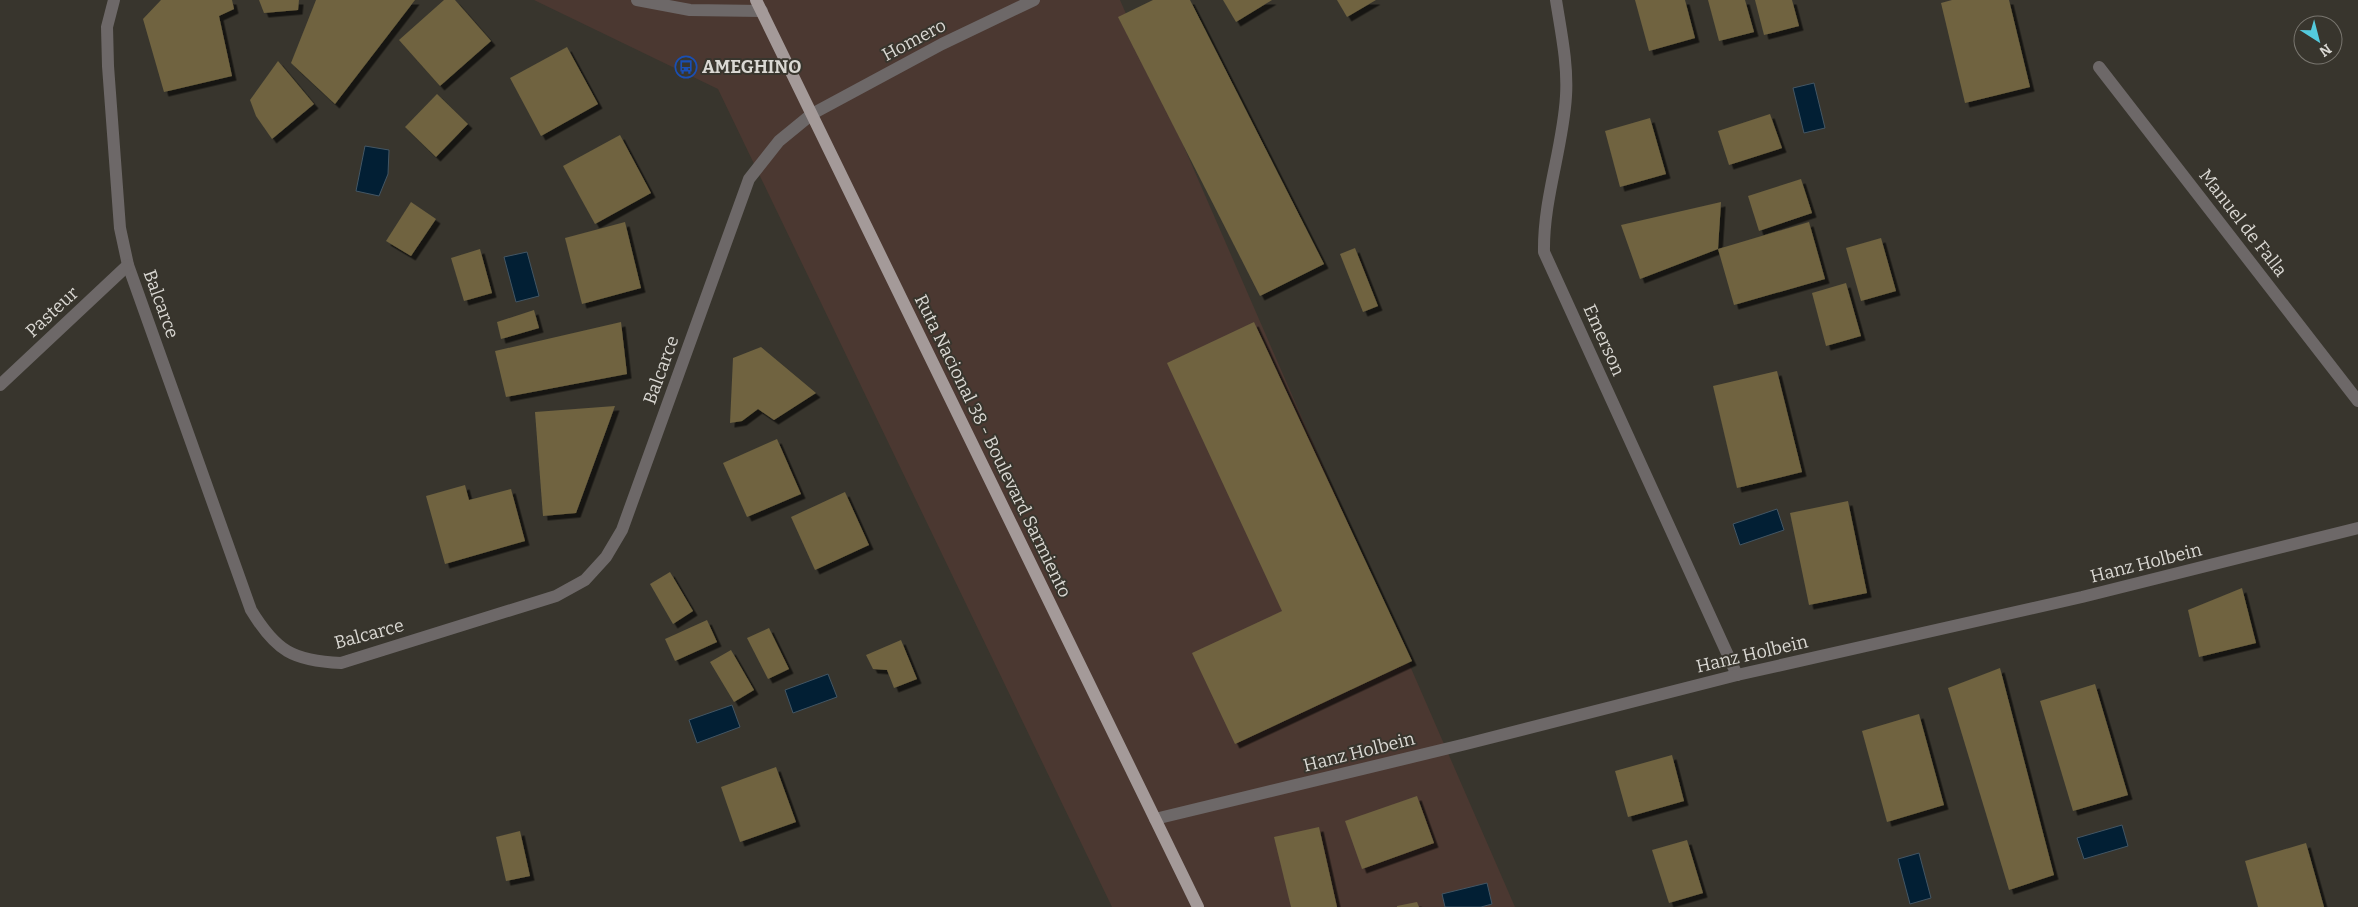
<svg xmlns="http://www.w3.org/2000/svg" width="2358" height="907" viewBox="0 0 2358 907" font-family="Bitter,serif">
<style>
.commercial{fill:#4b3831}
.water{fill:#021f34;stroke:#435664}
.building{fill:#6f6340;filter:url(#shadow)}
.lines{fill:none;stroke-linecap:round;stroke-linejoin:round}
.minor{stroke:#6d6868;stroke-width:12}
.major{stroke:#a49a99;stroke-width:12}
.labels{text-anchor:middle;stroke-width:4;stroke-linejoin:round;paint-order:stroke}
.street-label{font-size:18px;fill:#dad8d3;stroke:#38352d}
.poi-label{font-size:18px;font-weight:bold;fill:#dad8d3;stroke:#38352d;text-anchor:start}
</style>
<defs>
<filter id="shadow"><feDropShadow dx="4.5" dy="4.5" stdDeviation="0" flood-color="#0009"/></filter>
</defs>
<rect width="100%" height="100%" fill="#38352d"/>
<polygon class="commercial" points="534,0 1120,0 1515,907 1112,907 718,89"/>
<g class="water">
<polygon points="1814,83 1825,128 1804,133 1793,88"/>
<polygon points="365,146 389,150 388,174 379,196 356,191"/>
<polygon points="527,252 539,296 516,302 504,257"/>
<polygon points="1777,509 1784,530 1740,545 1733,524"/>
<polygon points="828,674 837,697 793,713 785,690"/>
<polygon points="732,705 740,727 697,743 689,720"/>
<polygon points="2122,825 2128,846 2084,859 2077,838"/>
<polygon points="1919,853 1931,898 1910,904 1898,859"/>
<polygon points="1487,883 1492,904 1481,907 1445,907 1442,894"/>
</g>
<g class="building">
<polygon points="161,0 232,0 234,9 219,16 232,76 164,92 143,19"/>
<polygon points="259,0 299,0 298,10 264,13"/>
<polygon points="316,0 415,0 335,104 291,63"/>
<polygon points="444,0 455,0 491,41 440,86 399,40"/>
<polygon points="1153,0 1190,0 1324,264 1260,296 1118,17"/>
<polygon points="1223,0 1272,0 1236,22"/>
<polygon points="1337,0 1376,0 1347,17"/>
<polygon points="1635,0 1685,0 1695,38 1649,51"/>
<polygon points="1708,0 1745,0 1754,32 1719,41"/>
<polygon points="1755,0 1792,0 1799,26 1764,35"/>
<polygon points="1952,0 2009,0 2030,87 1965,103 1941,3"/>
<polygon points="567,47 598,104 541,136 510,78"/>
<polygon points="278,61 314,104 272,139 256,116 250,100"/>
<polygon points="437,94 468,124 436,157 405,127"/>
<polygon points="1770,114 1782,148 1729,165 1718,131"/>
<polygon points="1650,118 1666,174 1620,187 1605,131"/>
<polygon points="620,135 651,193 595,224 563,166"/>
<polygon points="1801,179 1812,213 1759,231 1748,196"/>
<polygon points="411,202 436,219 411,256 386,241"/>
<polygon points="1721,202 1718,249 1640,279 1621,225"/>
<polygon points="625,222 641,288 582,304 565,238"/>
<polygon points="1809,222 1825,279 1734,305 1718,249"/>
<polygon points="1881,238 1896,291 1861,301 1846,248"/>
<polygon points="1355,248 1378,306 1363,312 1340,254"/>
<polygon points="480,249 492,293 464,301 451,258"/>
<polygon points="1846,283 1861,336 1826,346 1812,293"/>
<polygon points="534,310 539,328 501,339 497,322"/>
<polygon points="621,322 627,374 506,397 495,351"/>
<polygon points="1254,322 1412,661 1235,744 1192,653 1282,611 1167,363"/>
<polygon points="761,347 816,393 774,420 758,409 742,421 730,423 733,358"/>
<polygon points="1777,371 1802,472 1737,488 1713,386"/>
<polygon points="615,406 576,513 543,516 535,412"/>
<polygon points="777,439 801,494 747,517 723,463"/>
<polygon points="465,485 469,500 511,489 525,541 445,564 426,496"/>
<polygon points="845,492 869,545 815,570 791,517"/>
<polygon points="1848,501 1867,593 1809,605 1790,513"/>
<polygon points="670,572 693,611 673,624 650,584"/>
<polygon points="2242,588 2256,643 2199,657 2188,610"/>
<polygon points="707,620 717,642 675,661 665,639"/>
<polygon points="769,628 789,669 768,679 747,638"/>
<polygon points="901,640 917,679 894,688 887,670 873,669 866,655"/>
<polygon points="731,650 754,690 734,702 710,662"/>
<polygon points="2000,668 2054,875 2009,890 1948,688"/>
<polygon points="2095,684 2128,795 2073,811 2040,701"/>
<polygon points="1919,714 1944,805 1887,822 1862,731"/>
<polygon points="1672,755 1684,801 1628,817 1615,771"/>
<polygon points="776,767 796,822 740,842 721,787"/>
<polygon points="1417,796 1434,843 1362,869 1345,821"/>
<polygon points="1319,827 1337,907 1291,907 1274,837"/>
<polygon points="520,831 530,876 506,881 496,837"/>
<polygon points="1687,840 1703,893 1669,903 1652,850"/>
<polygon points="2306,843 2324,907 2258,907 2245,861"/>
<polygon points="1417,902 1419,907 1397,907 1397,906"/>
</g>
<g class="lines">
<g class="minor">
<path d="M114,0L107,27L108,66L120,228L128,265L251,610C276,651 293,661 341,663L556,596L585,580L606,557L622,530L749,179L779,141L812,114L942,44L1034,0"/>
<polyline points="637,0 690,10 762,11"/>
<path d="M1556,0C1561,32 1568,64 1566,96C1563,148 1543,199 1544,252L1737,675"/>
<polyline points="2099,67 2358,401"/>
<polyline points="0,385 128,265"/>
<polyline points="1155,819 1466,744 1737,675 2082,597 2358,528"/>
</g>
<polyline class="major" points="756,0 1198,907"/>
</g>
<defs>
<g id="bus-ring" transform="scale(1.125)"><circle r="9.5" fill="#38352d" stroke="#1a4fb4" stroke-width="1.5"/><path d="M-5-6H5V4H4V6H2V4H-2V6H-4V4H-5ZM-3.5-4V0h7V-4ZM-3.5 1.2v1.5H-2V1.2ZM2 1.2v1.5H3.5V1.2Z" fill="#1a4fb4"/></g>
</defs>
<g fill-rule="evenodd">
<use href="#bus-ring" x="686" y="67"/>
</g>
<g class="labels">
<g class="street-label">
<text transform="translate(914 40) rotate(-28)" y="6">Homero</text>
<text transform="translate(2243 223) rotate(52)" y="6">Manuel de Falla</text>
<text transform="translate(161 304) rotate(70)" y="6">Balcarce</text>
<text transform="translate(52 312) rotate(-43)" y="6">Pasteur</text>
<text transform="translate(1604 340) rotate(66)" y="6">Emerson</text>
<text transform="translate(661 370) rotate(-70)" y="6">Balcarce</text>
<text transform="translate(993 446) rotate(64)" y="6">Ruta Nacional 38 - Boulevard Sarmiento</text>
<text transform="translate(2146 563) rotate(-14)" y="6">Hanz Holbein</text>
<text transform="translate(369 634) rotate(-15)" y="6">Balcarce</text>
<text transform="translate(1752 654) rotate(-13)" y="6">Hanz Holbein</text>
<text transform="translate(1359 752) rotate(-14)" y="6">Hanz Holbein</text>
</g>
<g class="poi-label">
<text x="702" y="73">AMEGHINO</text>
</g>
</g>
<g transform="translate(2318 40) rotate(144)"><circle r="24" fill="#38352d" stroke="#79766f"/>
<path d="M0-4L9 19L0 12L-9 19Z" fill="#54cadd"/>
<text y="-8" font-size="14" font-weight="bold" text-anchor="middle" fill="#dad8d3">N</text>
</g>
</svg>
